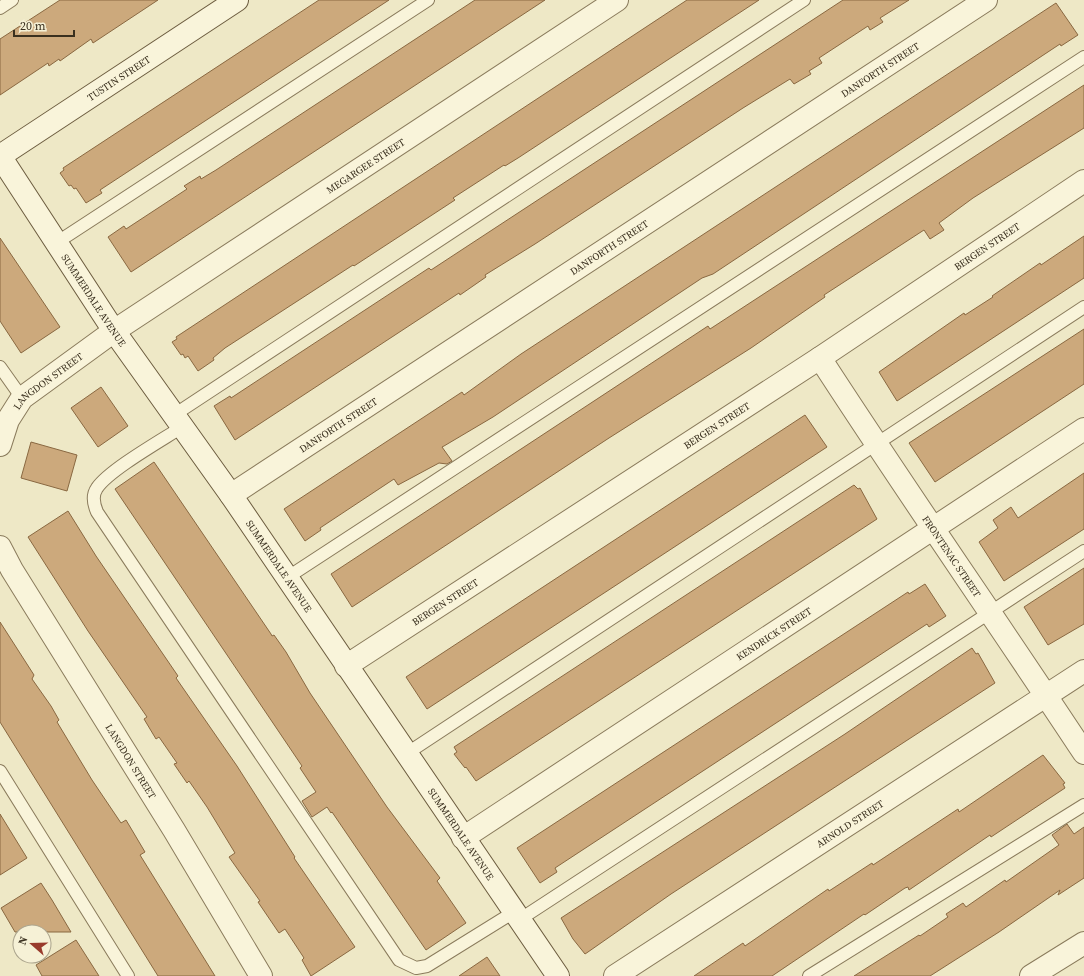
<svg xmlns="http://www.w3.org/2000/svg" width="1084" height="976" viewBox="0 0 1084 976" font-family="'Source Serif 4',serif">
<style>
.building{fill:#cca97c;stroke:#896841}
.lines{fill:none;stroke-linecap:round;stroke-linejoin:round}
.lane-casing{stroke:#8a7b5c;stroke-width:14}
.street-casing{stroke:#8a7b5c;stroke-width:24}
.secondary-casing{stroke:#6c5c3f;stroke-width:24}
.lane{stroke:#f9f4da;stroke-width:12}
.street{stroke:#f9f4da;stroke-width:22}
.secondary{stroke:#f9f4da;stroke-width:22}
.labels{text-anchor:middle;stroke-width:3;stroke-linejoin:round;paint-order:stroke}
.street-label{font-size:10px;fill:#3a301f;stroke:#f6f1d6}
</style>
<rect width="100%" height="100%" fill="#eee8c6"/>
<g class="building">
<polygon points="60,0 158,0 93,43 91,39 60,61 59,59 49,66 48,63 0,95 0,39"/>
<polygon points="319,0 389,0 100,190 102,193 86,203 76,188 74,189 71,185 69,186 60,173 64,170 63,168"/>
<polygon points="475,0 545,0 131,272 108,237 124,226 126,229 187,189 184,186 200,176 201,179 216,170"/>
<polygon points="687,0 759,0 518,158 505,166 504,165 453,198 455,200 354,266 353,265 225,348 213,358 214,360 198,371 188,356 185,358 183,354 181,355 172,342 177,339 176,337"/>
<polygon points="843,0 909,0 880,18 883,22 870,30 868,26 819,58 822,63 809,71 811,74 794,84 790,79 743,108 535,244 485,275 486,277 460,295 459,293 235,440 214,406 230,396 231,398 429,268 431,270"/>
<polygon points="1056,3 1078,35 1061,46 1060,44 713,274 702,278 493,417 444,446 442,447 452,461 447,464 439,463 398,485 394,479 320,528 321,530 305,541 284,509 462,392 464,395 521,354"/>
<polygon points="1084,85 1084,128 973,198 939,223 944,230 930,239 924,230 824,295 825,297 751,348 609,438 352,607 331,574 667,353 708,326 710,329"/>
<polygon points="1084,236 1084,278 897,401 879,372 964,313 965,315 993,297 992,296 1040,263 1041,265"/>
<polygon points="0,238 60,327 21,353 0,321"/>
<polygon points="1084,329 1084,384 935,482 909,443"/>
<polygon points="101,387 128,426 98,447 71,408"/>
<polygon points="805,415 827,447 427,709 406,677"/>
<polygon points="31,442 77,455 67,491 21,478"/>
<polygon points="154,462 271,634 272,636 274,635 286,652 310,693 387,807 440,878 437,881 466,923 426,950 332,812 331,813 327,807 312,817 302,801 316,792 300,768 302,766 115,489"/>
<polygon points="1084,473 1084,529 1004,581 979,542 998,528 993,520 1011,507 1018,518"/>
<polygon points="854,485 858,489 860,488 877,519 476,781 466,767 465,768 454,754 457,752 454,747"/>
<polygon points="68,511 96,556 178,676 176,678 237,766 295,857 294,858 355,947 311,976 302,960 304,958 285,929 279,933 258,902 260,901 229,857 235,853 207,807 189,781 187,783 174,764 177,763 159,737 156,739 144,719 147,717 88,631 28,537"/>
<polygon points="1084,568 1084,624 1048,645 1024,607"/>
<polygon points="925,584 946,616 929,627 927,624 616,828 555,868 557,872 540,883 517,848 908,592 909,594"/>
<polygon points="0,622 34,675 32,679 51,706 59,720 57,722 92,780 121,823 126,820 145,852 140,855 215,976 158,976 0,722"/>
<polygon points="972,648 976,654 978,653 995,683 671,894 588,952 585,954 573,939 561,918 845,734"/>
<polygon points="1043,755 1065,783 1063,784 1065,788 991,837 990,835 909,890 908,887 905,888 865,915 864,914 772,976 694,976 743,943 745,946 828,889 829,891 872,863 873,865 958,809 959,812"/>
<polygon points="0,814 27,858 0,875"/>
<polygon points="1067,824 1074,834 1084,827 1084,878 1058,895 1060,890 999,932 930,976 854,976 919,935 920,936 948,917 946,914 963,903 966,907 1005,880 1006,882 1059,845 1052,835"/>
<polygon points="41,883 52,900 71,932 15,932 1,908"/>
<polygon points="76,940 99,976 42,976 36,965"/>
<polygon points="487,957 500,976 459,976"/>
</g>
<g class="lines">
<g class="lane-casing">
<g id="lane">
<polyline points="0,8 12,0"/>
<polyline points="56,243 428,0"/>
<polyline points="0,367 22,398"/>
<polyline points="174,415 804,0"/>
<path d="M182,427C162,440 109,470 97,488C92,495 94,505 97,512L399,960L416,968L427,966L514,912"/>
<polyline points="288,577 1084,57"/>
<polyline points="406,754 1084,307"/>
<polyline points="0,771 128,976"/>
<polyline points="519,920 1084,551"/>
<polyline points="809,976 1084,805"/>
</g>
</g>
<g class="street-casing">
<g id="street">
<path id="s1" d="M820,358C906,491 997,621 1084,753"/>
<path id="s2" d="M0,445L8,420L22,398L114,331L617,0"/>
<path id="s3" d="M231,495L986,0"/>
<path id="s4" d="M0,547L12,570L174,830L261,976"/>
<path id="s5" d="M346,666L820,358L1084,181"/>
<path id="s6" d="M463,838L1084,429"/>
<path id="s7" d="M615,976L1084,671"/>
<polyline points="1031,976 1084,943"/>
</g>
</g>
<g class="secondary-casing">
<g id="secondary">
<path id="s8" d="M0,156L114,331L231,495L558,976"/>
<path id="s9" d="M0,156L237,0"/>
</g>
</g>
<use href="#lane" class="lane"/>
<use href="#street" class="street"/>
<use href="#secondary" class="secondary"/>
</g>
<g class="labels">
<g class="street-label">
<text dy="4" stroke="none"><textPath href="#s3" startOffset="776">DANFORTH STREET</textPath></text>
<text dy="4" stroke="none"><textPath href="#s9" startOffset="142">TUSTIN STREET</textPath></text>
<text dy="4" stroke="none"><textPath href="#s2" startOffset="467">MEGARGEE STREET</textPath></text>
<text dy="4" stroke="none"><textPath href="#s5" startOffset="766">BERGEN STREET</textPath></text>
<text dy="4" stroke="none"><textPath href="#s3" startOffset="452">DANFORTH STREET</textPath></text>
<text dy="4" stroke="none"><textPath href="#s8" startOffset="172">SUMMERDALE AVENUE</textPath></text>
<text dy="4" stroke="none"><textPath href="#s2" startOffset="83">LANGDON STREET</textPath></text>
<text dy="4" stroke="none"><textPath href="#s3" startOffset="128">DANFORTH STREET</textPath></text>
<text dy="4" stroke="none"><textPath href="#s5" startOffset="442">BERGEN STREET</textPath></text>
<text dy="4" stroke="none"><textPath href="#s1" startOffset="238">FRONTENAC STREET</textPath></text>
<text dy="4" stroke="none"><textPath href="#s8" startOffset="496">SUMMERDALE AVENUE</textPath></text>
<text dy="4" stroke="none"><textPath href="#s5" startOffset="118">BERGEN STREET</textPath></text>
<text dy="4" stroke="none"><textPath href="#s6" startOffset="372">KENDRICK STREET</textPath></text>
<text dy="4" stroke="none"><textPath href="#s4" startOffset="251">LANGDON STREET</textPath></text>
<text dy="4" stroke="none"><textPath href="#s7" startOffset="280">ARNOLD STREET</textPath></text>
<text dy="4" stroke="none"><textPath href="#s8" startOffset="820">SUMMERDALE AVENUE</textPath></text>
</g>
</g>
<g transform="translate(32 944) rotate(290)"><circle r="19" fill="#f6f1d6" stroke="#aba48d"/>
<path d="M0-3L7 15L0 10L-7 15Z" fill="#993b2c"/>
<text y="-6" font-size="11" font-weight="bold" text-anchor="middle" fill="#3a301f">N</text>
</g>
<path d="M14 30v6h60v-6" fill="none" stroke="#3a301f" stroke-width="2"/>
<text x="20" y="30" font-size="12" fill="#3a301f" stroke="#f6f1d6" stroke-width="3" paint-order="stroke">20 m</text>
</svg>
